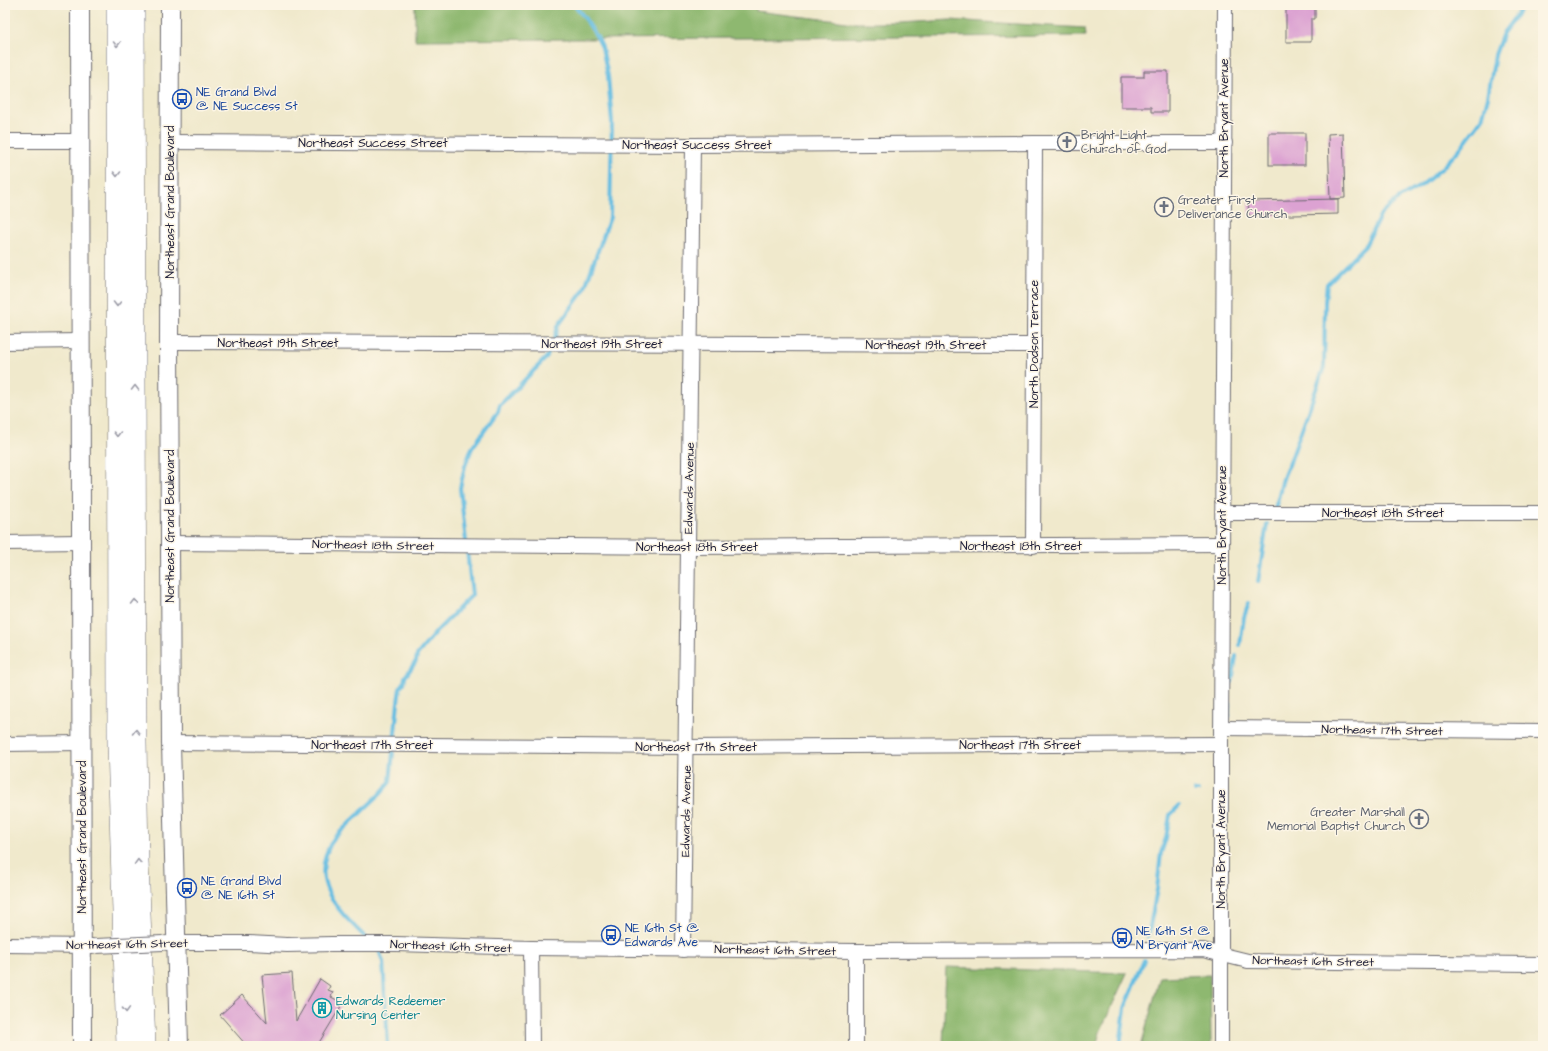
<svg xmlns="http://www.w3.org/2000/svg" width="1548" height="1051" viewBox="0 0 1548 1051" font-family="'Architects Daughter',sans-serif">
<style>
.forest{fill:#8eb870;stroke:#586d56}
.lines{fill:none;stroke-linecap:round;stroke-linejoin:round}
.stream{stroke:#65bde2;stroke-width:4}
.building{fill:#dca2d2}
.minor-casing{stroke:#6a686e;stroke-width:16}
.major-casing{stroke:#6a686e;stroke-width:20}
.highway-casing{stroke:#6a686e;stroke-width:22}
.minor{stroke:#fff;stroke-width:14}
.major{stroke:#fff;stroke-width:18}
.highway{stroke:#fff;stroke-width:21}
.minor-bridge-casing{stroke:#6a686e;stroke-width:16;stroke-linecap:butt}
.minor-bridge{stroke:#fff;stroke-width:14}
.oneway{stroke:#9c9ca7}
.labels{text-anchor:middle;stroke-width:3;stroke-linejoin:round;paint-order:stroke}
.transit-label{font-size:12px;fill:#164399;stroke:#fcf5e5;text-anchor:start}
.street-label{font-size:12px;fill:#22223b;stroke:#fcf5e5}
.worship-label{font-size:12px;fill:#5b616d;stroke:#fcf5e5;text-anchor:start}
.culture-label{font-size:12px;fill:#0d838f;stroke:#fcf5e5;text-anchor:start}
</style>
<rect width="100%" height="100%" fill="#fcf5e5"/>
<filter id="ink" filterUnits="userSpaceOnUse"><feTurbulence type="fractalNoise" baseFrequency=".025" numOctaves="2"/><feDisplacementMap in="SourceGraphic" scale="8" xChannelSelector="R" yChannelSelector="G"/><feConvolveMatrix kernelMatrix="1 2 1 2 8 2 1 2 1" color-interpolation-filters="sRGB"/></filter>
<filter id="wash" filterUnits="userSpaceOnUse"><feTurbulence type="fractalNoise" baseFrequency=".012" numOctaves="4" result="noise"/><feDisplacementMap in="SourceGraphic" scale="16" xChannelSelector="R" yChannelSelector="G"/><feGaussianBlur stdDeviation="0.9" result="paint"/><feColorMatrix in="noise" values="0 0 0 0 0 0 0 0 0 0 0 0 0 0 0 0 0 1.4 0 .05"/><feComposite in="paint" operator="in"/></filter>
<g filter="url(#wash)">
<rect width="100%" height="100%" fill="#f0e9cc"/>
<g class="forest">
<polygon points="415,5 756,5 756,11 855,23 900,23 950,20 1085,28 1086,36 415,40"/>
<polygon points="946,967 1127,973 1100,1032 1096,1046 943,1046"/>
<polygon points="1210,975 1211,1046 1141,1046 1160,977"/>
</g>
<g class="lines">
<g class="stream">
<polyline points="554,341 558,326 584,290 610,217 612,122 608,76 602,47 597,37 584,17 574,5"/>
<path d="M1274,510C1281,495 1280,478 1289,465L1324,367L1325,302L1327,284L1365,246L1381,214L1398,199L1422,185L1441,169L1459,150L1482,119L1488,97L1495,55L1503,33L1524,5"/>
<polyline points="1258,582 1267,524"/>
<polyline points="1240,645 1244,617 1249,603"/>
<polyline points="1232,682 1236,656"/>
<polyline points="1228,717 1229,704"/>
<polyline points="1195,791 1198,791"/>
<polyline points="1148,937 1157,889 1161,853 1166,838 1170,815 1179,806"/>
<path d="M368,940C338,910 306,882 334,838L379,795L390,782L398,702L400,688L404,683L405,677L416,661L417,655L436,632L472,595L460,488L465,466L472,448L498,412L500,405L547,357L549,349L551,347"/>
<polyline points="376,947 379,950 383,962 388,1046"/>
<polyline points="1120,1046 1125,1008 1144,960"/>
</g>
</g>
<g id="blocks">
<g class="building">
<polygon points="1286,5 1315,5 1315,19 1311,19 1311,42 1286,42"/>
<polygon points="1144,71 1168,71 1168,112 1151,112 1151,107 1121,107 1121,77 1144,77"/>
<rect x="1269" y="133" width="36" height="32"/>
<polygon points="1343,133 1345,198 1330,199 1328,134"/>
<polygon points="1338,199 1338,214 1249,216 1248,201"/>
<polygon points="292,973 296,1021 320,979 330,986 328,990 333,992 331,997 343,1003 317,1046 247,1046 220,1015 242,995 267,1023 262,975"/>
</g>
</g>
</g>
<g filter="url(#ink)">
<use href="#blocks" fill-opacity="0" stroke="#6a686e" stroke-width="1"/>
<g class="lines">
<g class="minor-casing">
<g id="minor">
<polyline points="5,141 80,141"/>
<polyline points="170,142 693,145 1035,143 1225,143"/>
<polyline points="5,342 81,341"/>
<polyline points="169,342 1034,345"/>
<polyline points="1223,513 1543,513"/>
<polyline points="5,543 81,542"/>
<polyline points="171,543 688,547 1222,544"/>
<polyline points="1033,546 1035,143"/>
<polyline points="1221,728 1543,731"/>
<polyline points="171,743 687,747 1221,744"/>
<polyline points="5,744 81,743"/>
<polyline points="167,943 249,943 287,945 332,944 396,944 531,948 856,951 1203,950 1248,961 1543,964"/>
<polyline points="5,945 92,946"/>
<polyline points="531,948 532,1046"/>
<polyline points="683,950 693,145"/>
<polyline points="856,951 856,1046"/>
<polyline points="1221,1046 1221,744 1225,5"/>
</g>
</g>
<g class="major-casing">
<g id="major">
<polyline points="80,5 82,1046"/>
<polyline points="170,5 169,342 171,743 179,1046"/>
</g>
</g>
<g class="highway-casing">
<g id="highway">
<polyline points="117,5 118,744 127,1046"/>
<polyline points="134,5 136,742 138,861 145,1046"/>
</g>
</g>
<use href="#minor" class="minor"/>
<use href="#major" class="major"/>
<use href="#highway" class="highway"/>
<g class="minor-bridge-casing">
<polyline id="minor-bridge" points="96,946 163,943"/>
</g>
<use href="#minor-bridge" class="minor-bridge"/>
</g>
<defs><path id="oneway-chevron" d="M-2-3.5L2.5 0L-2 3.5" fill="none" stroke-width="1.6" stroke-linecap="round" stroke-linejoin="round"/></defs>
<g class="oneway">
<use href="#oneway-chevron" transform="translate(117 44) rotate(90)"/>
<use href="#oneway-chevron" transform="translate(117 174) rotate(90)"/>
<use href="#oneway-chevron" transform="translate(117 304) rotate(90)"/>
<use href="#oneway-chevron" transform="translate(135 388) rotate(-90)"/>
<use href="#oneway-chevron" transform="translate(117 434) rotate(90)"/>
<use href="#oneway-chevron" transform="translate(135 602) rotate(-90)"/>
<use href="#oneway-chevron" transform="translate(136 732) rotate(-90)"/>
<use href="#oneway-chevron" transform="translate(138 862) rotate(-92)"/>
<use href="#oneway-chevron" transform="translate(126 1010) rotate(88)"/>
</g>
</g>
<defs>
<g id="bus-ring" transform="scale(1)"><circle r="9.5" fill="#fcf5e5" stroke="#1a4fb4" stroke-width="1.5"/><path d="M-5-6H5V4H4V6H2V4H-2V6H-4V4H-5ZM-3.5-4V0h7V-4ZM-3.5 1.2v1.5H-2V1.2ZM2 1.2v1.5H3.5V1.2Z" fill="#1a4fb4"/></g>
<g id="church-ring" transform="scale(1)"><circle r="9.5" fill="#fcf5e5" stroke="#6b7280" stroke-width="1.5"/><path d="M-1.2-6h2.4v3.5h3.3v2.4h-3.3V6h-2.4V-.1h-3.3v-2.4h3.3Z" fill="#6b7280"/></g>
<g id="building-ring" transform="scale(1)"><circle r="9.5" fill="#fcf5e5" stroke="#0f9aa8" stroke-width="1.5"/><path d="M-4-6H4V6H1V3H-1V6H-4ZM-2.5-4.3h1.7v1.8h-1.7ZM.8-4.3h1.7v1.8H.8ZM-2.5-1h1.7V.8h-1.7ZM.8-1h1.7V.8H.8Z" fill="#0f9aa8"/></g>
</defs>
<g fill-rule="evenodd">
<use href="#bus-ring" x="182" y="99"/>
<use href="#church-ring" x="1067" y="142"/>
<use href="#church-ring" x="1164" y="207"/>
<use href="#church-ring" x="1419" y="819"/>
<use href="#bus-ring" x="187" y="888"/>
<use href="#bus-ring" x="611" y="935"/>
<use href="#bus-ring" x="1122" y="938"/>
<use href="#building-ring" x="322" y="1008"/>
</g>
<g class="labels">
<g class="transit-label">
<text x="196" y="96">NE Grand Blvd<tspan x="196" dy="14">@ NE Success St</tspan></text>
<text x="201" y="885">NE Grand Blvd<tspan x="201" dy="14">@ NE 16th St</tspan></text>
<text x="625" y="932">NE 16th St @<tspan x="625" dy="14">Edwards Ave</tspan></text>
<text x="1136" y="935">NE 16th St @<tspan x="1136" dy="14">N Bryant Ave</tspan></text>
</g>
<g class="street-label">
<text transform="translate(1224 118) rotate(-90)" y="4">North Bryant Avenue</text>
<text x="373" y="147">Northeast Success Street</text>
<text x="697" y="149">Northeast Success Street</text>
<text transform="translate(170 202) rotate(-90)" y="4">Northeast Grand Boulevard</text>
<text x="278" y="347">Northeast 19th Street</text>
<text x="602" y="348">Northeast 19th Street</text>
<text transform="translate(1034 344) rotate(-90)" y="4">North Dodson Terrace</text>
<text x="926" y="349">Northeast 19th Street</text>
<text transform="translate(689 488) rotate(-89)" y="4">Edwards Avenue</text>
<text x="1383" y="517">Northeast 18th Street</text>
<text transform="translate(1222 525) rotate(-90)" y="4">North Bryant Avenue</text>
<text transform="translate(170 526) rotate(-90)" y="4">Northeast Grand Boulevard</text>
<text transform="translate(373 545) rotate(1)" y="4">Northeast 18th Street</text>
<text x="1021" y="550">Northeast 18th Street</text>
<text x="697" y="551">Northeast 18th Street</text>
<text transform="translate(1382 730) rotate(1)" y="4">Northeast 17th Street</text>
<text x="372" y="749">Northeast 17th Street</text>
<text x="1020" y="749">Northeast 17th Street</text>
<text x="696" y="751">Northeast 17th Street</text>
<text transform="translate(686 811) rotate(-89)" y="4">Edwards Avenue</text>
<text transform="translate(82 837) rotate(-90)" y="4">Northeast Grand Boulevard</text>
<text transform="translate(1221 849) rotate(-90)" y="4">North Bryant Avenue</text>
<text transform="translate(127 944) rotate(-1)" y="4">Northeast 16th Street</text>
<text transform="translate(451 946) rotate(2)" y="4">Northeast 16th Street</text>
<text transform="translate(775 950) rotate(1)" y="4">Northeast 16th Street</text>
<text transform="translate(1313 961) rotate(1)" y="4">Northeast 16th Street</text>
</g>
<g class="worship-label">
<text x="1081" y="139">Bright Light<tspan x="1081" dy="14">Church of God</tspan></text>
<text x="1178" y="204">Greater First<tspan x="1178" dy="14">Deliverance Church</tspan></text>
<text x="1405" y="816" text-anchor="end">Greater Marshall<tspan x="1405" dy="14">Memorial Baptist Church</tspan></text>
</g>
<g class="culture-label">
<text x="336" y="1005">Edwards Redeemer<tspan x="336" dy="14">Nursing Center</tspan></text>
</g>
</g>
<rect width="1548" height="1051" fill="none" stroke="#fcf5e5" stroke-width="20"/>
</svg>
